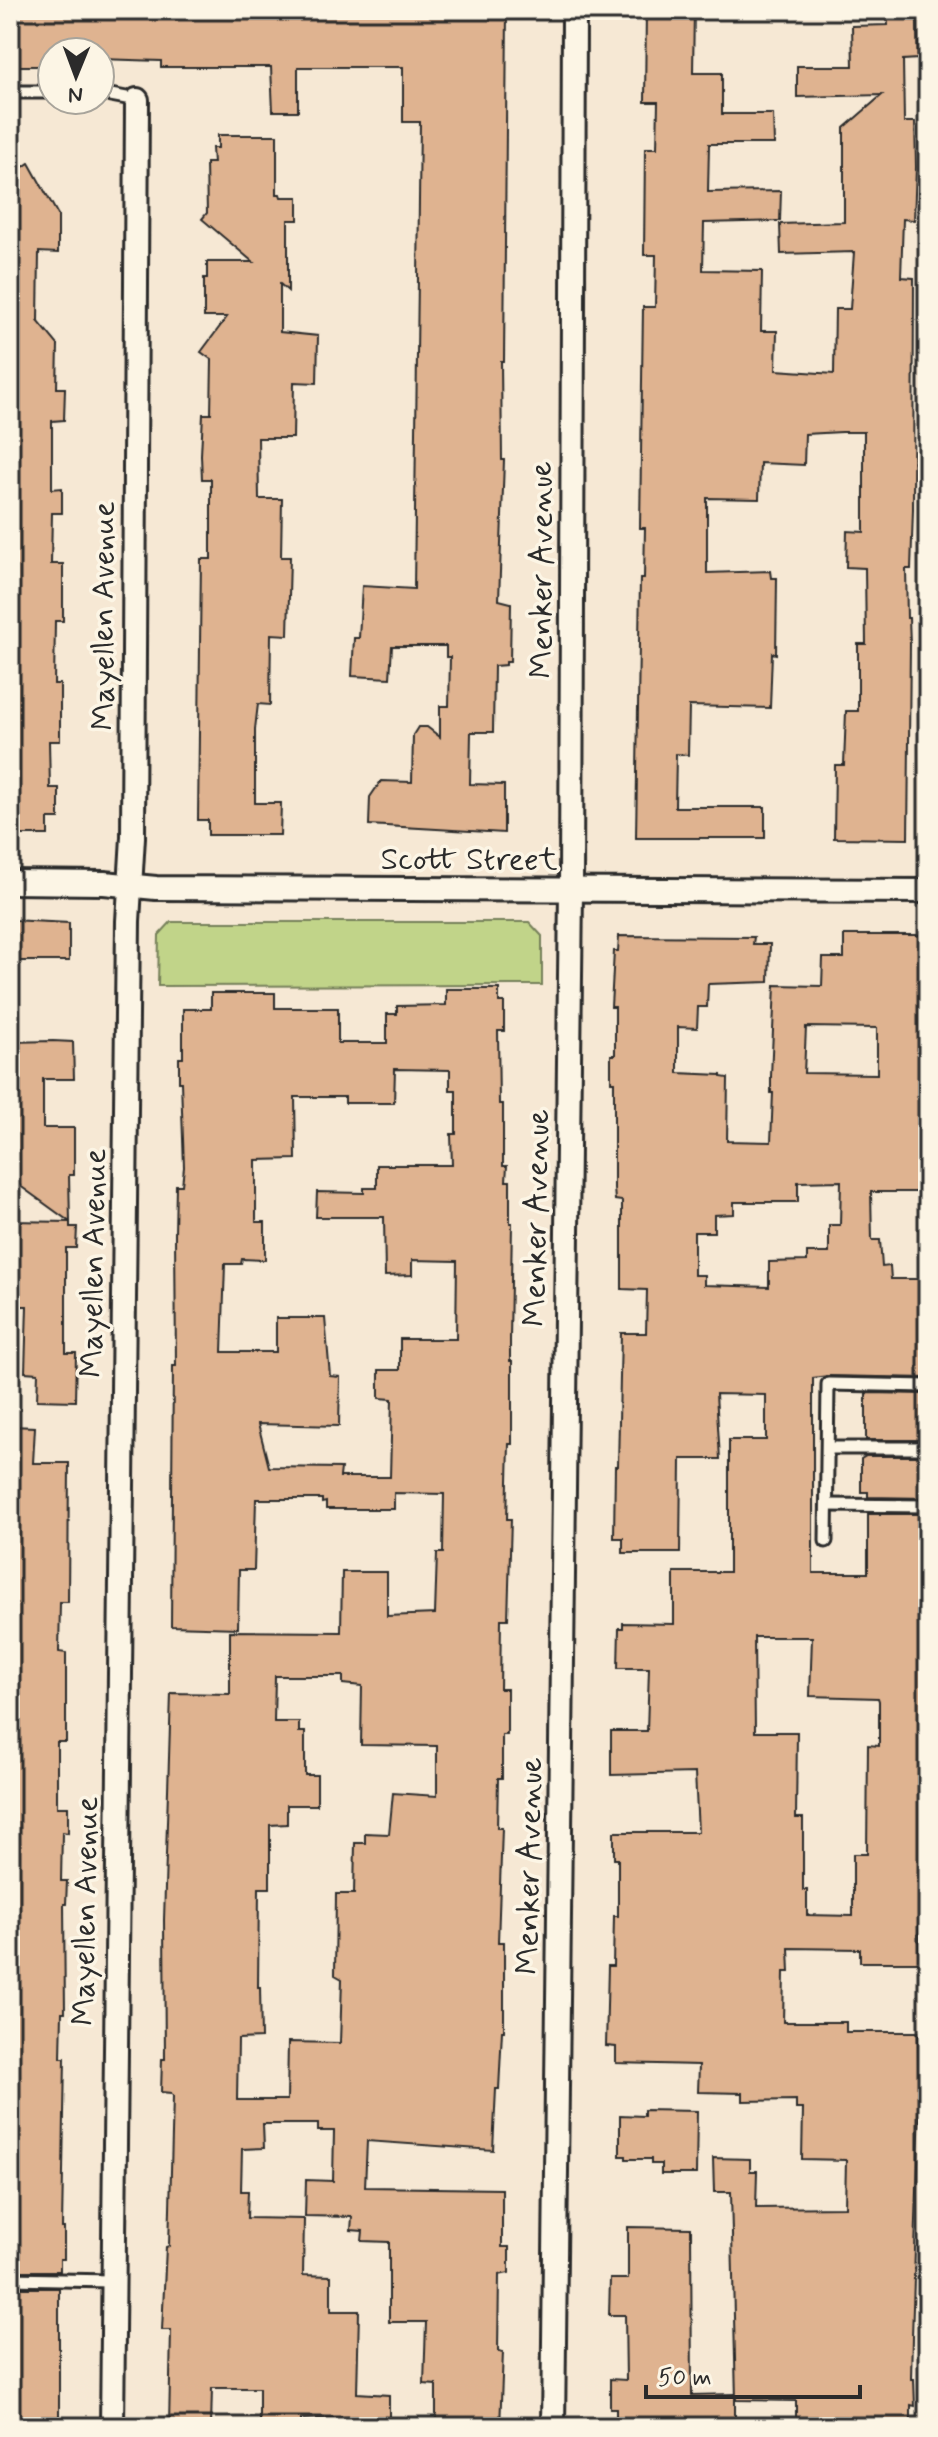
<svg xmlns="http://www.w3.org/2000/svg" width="938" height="2437" viewBox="0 0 938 2437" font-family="Mynerve,sans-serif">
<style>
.green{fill:#c1d489;stroke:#76805a;stroke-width:2}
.building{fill:#dfb390;stroke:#2b2b2b;stroke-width:2;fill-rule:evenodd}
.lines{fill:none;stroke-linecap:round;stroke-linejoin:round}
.service-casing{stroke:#2b2b2b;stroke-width:17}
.minor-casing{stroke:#2b2b2b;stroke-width:28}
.service{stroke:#fcf5e5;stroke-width:11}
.minor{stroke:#fcf5e5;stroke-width:22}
.labels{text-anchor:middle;stroke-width:7;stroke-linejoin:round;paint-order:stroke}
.street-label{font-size:32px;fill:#2b2b2b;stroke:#fcf5e5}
</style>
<rect width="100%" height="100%" fill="#f6e8d4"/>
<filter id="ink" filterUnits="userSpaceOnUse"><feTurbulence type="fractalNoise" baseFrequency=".0125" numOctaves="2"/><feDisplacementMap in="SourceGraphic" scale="16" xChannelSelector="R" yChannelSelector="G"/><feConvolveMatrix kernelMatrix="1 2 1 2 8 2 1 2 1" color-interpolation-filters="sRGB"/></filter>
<g filter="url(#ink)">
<polygon class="green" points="171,922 529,922 542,936 542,985 158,986 159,935"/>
<g class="building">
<polygon points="10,10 507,10 504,361 501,361 502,460 504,460 499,600 511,603 510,662 506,662 506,665 494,666 493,732 471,732 470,784 504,785 504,833 369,825 370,797 381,781 412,782 413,735 418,727 427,727 440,737 440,706 449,706 450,657 446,657 446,646 392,646 390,678 352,676 354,638 359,638 362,586 414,589 420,122 403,122 403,67 298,67 298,111 273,111 271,67 161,67 161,61 100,59 100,52 52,52 52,66 10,66"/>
<polygon points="646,10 694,10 693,73 722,73 722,114 773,114 774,144 709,144 708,192 781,191 780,221 704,223 703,270 762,271 761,331 777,331 776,370 834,374 835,309 850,309 854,252 781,254 780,224 844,222 844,128 882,95 797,97 797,66 853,66 852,26 888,25 887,10 917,10 918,59 903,60 904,122 915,122 916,167 914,220 903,219 901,277 914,278 913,509 911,569 906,569 907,618 909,618 910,644 908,839 834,838 835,765 844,765 846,711 858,711 858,644 866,644 865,568 846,567 847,531 864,532 864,432 842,432 805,434 804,465 760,463 759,499 707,498 707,573 770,571 771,578 777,578 776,654 772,653 770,708 689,706 688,755 676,754 675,807 765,807 765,838 636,838 640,578 644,578 645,528 640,528 643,307 655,307 656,255 644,255 645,148 657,148 658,102 645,102"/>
<polygon points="218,135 277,135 277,194 280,194 281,197 298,197 298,220 288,220 288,291 280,284 280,332 318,336 317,383 294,382 293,438 258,438 259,499 282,499 281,557 290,557 288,635 271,634 270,705 258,704 255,729 255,803 281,803 280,835 208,835 208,820 198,820 201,559 211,559 211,479 202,479 201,455 203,414 211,414 212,360 201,352 227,317 204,317 204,278 207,278 207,262 253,262 202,219 207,213 206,163 213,163 212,148 218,148"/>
<polygon points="29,163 58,215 58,253 39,252 38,321 58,345 57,388 65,388 64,420 52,421 52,489 62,488 62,513 52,513 51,564 63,564 63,621 55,621 54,684 60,684 60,741 49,741 50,788 59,788 59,819 48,819 48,835 10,835 10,176"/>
<polygon points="10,920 69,923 69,961 10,961"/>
<path d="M844,935H928V1014H926L928,1147H921V1192H871L872,1240H880L882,1267L890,1266L891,1279H922L925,1340H928V1378L828,1376L813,1378V1573H868V1514H928V1540H925V1711H923L922,1755H928V1778H922V1865H925V1891H919V1962H860V1949L789,1948L790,1972H784L783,2022H846V2032H918L920,2106L912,2336L911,2379H914L915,2406L911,2405V2424L796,2427V2401L736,2400L731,2192H714L713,2158L750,2159V2171H757L756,2208L845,2207L846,2160L802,2159L803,2109H796V2100L743,2101V2093L698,2092L699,2065L616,2063V2047L606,2046L608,1966H613L614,1916H618V1859H614V1832H698L695,1773L611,1775V1731H647L649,1668H618L619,1628H623V1623L674,1624V1572H729V1440H766V1395L716,1394L720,1459H681L680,1553H623V1538H614L615,1466H618L621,1333H646L647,1290L622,1289V1201L615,1200L614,1188V1082H611V1055H615V1007H611L614,951H618L619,936L754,937L753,944H770L769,982L708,984L707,1007H698L697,1028L678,1027V1073L721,1075V1077L728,1078L727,1141L771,1142L773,1093H771V1076L775,985L822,986L823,958H844ZM806,1027L877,1028V1074L804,1073ZM841,1181L840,1225H829V1253H807V1261L769,1262V1287L704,1285V1275H694V1232H714V1215L734,1214V1202H798V1182ZM754,1637H812L810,1696L878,1698L879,1701V1746L868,1745L867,1854H853V1916L807,1915V1890H803V1818H796L797,1732H755Z"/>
<path d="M446,989H499V1002H504V1031H498L499,1104H503V1166H507L506,1181H510V1223H512L510,1340V1361H512V1444H509L507,1519H511L508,1619H501L500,1689H507V1735H502V1778H498L497,1828H502L498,1942H504V2031H502L499,2089H496L493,2150L367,2141L365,2187L502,2189V2247H509V2273L499,2275L498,2351L503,2352L500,2427H436V2385L424,2384L426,2322H389V2242L362,2241L363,2231L351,2230L352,2217L305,2216L306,2180L333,2181L334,2131H318V2124H263L264,2148L242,2149L241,2191H248L247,2218L304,2219L303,2275L331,2276V2311H359L357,2393L389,2395V2427H356V2417L301,2419V2427H259V2388H212L211,2427H169L171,2330H162L166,2247L169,2246L173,2096L171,2093L161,2092L162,2059H165L164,1920L171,1693L230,1694V1631L341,1632L342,1572H387V1616L435,1614L437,1553H443L444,1494L394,1493V1509H326V1502L322,1503V1499H256L254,1570H239L238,1628L171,1626L173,1366H176L175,1234L176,1185H182L184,1167L181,1082H179V1058H183V1009H211V993H275V1008H338V1043H387V1014H397V1006L446,1005ZM395,1069L450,1070V1090H456V1134H451L452,1165H377V1188H364V1193L317,1192L316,1217H384L385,1276L412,1275V1260L457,1261L456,1339H400V1370H379V1398L392,1399L390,1477H340L341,1468L269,1467L258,1424L339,1426L340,1377L330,1376L325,1318H276V1352H222L225,1264H241L242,1259L265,1260V1222H256V1160L296,1159L295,1097H345V1103H394ZM275,1676H343V1684L362,1686L361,1745L437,1746V1796L393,1793L389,1834L365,1833V1843H355L354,1894H336L335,1975L342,1979L340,2043L288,2042L287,2100H237L238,2039L261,2038L260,1987H258L259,1888H270V1825L287,1824V1805H317V1775H305V1732H299V1722H274Z"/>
<polygon points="53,1041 73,1042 74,1079 43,1079 43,1128 74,1128 74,1175 69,1175 70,1222 12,1180 10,1042"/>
<polygon points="10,1221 70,1222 70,1227 77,1227 76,1248 66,1248 66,1353 76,1353 75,1401 37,1400 38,1373 25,1372 27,1306 10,1306"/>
<polygon points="866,1393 928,1394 928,1440 866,1440"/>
<polygon points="11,1426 35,1427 33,1463 69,1463 68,1602 60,1602 59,1652 66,1653 66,1742 57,1742 57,1807 68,1807 68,1833 62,1832 61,1881 67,1881 66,1904 64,1904 65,2012 62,2012 61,2058 65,2058 62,2228 64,2228 64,2259 60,2259 60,2271 10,2271"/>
<polygon points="866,1456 928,1456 928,1498 868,1497 868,1492 861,1492 861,1459"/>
<polygon points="644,2110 697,2111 696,2174 661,2174 661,2164 651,2164 651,2159 626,2159 626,2156 620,2156 620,2115 644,2116"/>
<polygon points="628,2227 691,2228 692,2395 735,2394 735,2427 667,2427 667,2423 616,2423 616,2408 610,2408 610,2379 626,2380 625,2315 609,2315 610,2279 628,2279"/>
<rect x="10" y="2288" width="49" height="139"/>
</g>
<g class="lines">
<g class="service-casing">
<g id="service">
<polyline points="10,92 52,92"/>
<polyline points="100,93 137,100"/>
<polyline points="828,1448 928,1448"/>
<polyline points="827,1505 928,1506"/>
<polyline points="826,1541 828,1384 928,1386"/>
<polyline points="10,2279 111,2281"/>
</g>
</g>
<g class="minor-casing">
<g id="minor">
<polyline points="10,882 104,883 156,888 928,891"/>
<polyline points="112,2427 128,921 133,837 137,100"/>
<polyline points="553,2427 571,891 574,10"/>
</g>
</g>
<use href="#service" class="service"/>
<use href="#minor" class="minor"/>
</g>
</g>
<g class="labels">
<g class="street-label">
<text transform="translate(540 570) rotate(-90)" y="11">Menker Avenue</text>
<text transform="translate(102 616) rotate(-90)" y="11">Mayellen Avenue</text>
<text x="469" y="869">Scott Street</text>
<text transform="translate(535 1218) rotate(-89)" y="11">Menker Avenue</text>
<text transform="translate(92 1263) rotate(-89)" y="11">Mayellen Avenue</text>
<text transform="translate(528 1866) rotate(-89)" y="11">Menker Avenue</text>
<text transform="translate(84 1911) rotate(-89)" y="11">Mayellen Avenue</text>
</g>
</g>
<rect width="938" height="2437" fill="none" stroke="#fcf5e5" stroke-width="40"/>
<rect x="20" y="20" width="898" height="2397" fill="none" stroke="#2b2b2b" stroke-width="3" filter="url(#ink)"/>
<g transform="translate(76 76) rotate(181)"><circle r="38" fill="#fcf5e5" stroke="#a8a49b" stroke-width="2"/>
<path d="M0-6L14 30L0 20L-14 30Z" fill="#2b2b2b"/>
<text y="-12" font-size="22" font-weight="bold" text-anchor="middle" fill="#2b2b2b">N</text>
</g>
<path d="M646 2385v12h214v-12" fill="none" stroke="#2b2b2b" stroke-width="4"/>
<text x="658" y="2385" font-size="24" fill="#2b2b2b" stroke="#fcf5e5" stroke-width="6" paint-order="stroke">50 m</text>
</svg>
